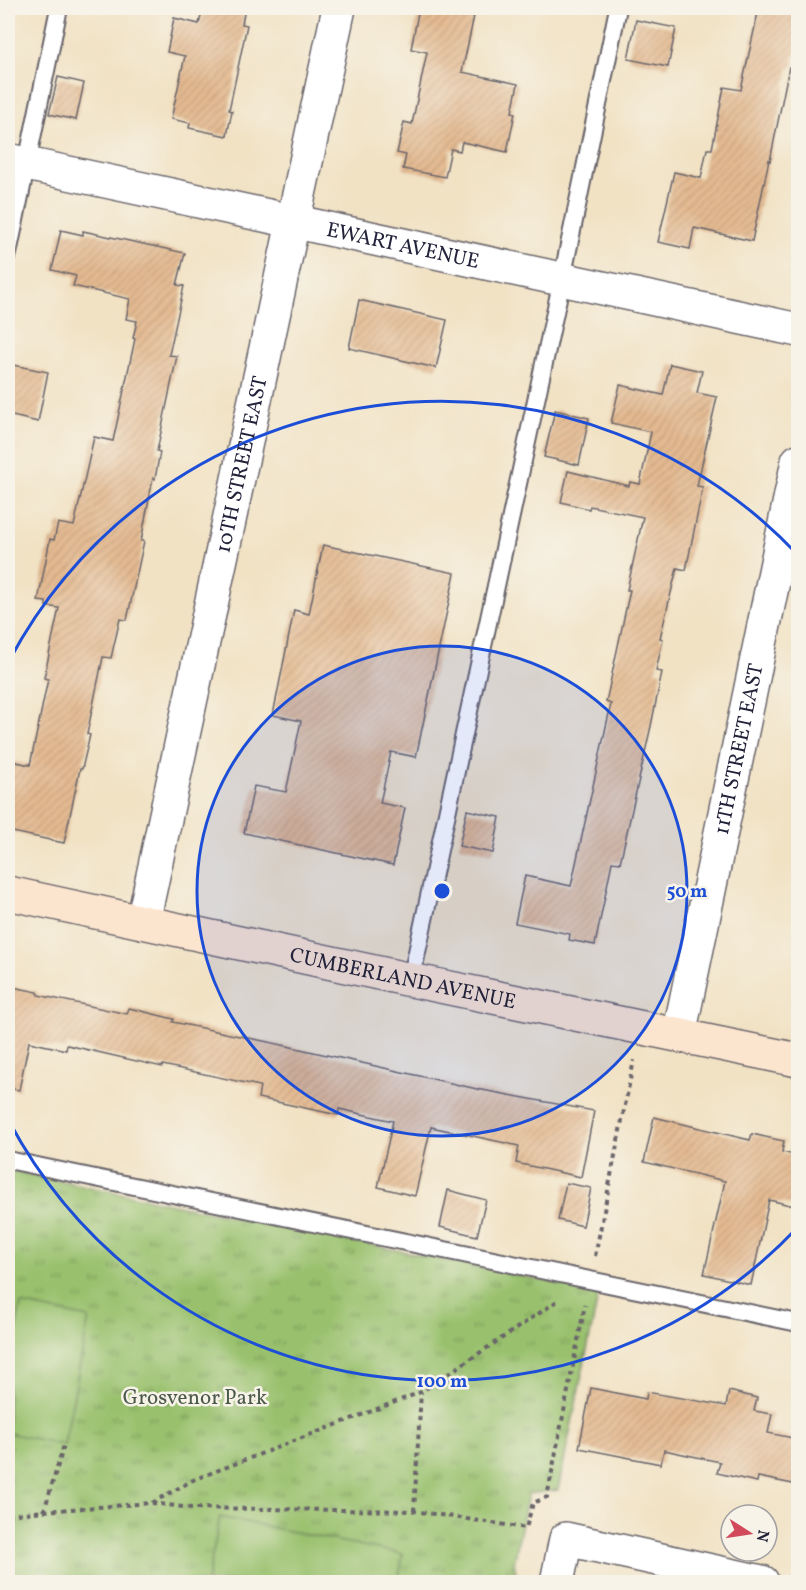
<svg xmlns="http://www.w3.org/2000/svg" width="806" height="1590" viewBox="0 0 806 1590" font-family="Vollkorn,serif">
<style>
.park{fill:url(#park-tufts);stroke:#5e7254;stroke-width:1.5}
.pitch{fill:#99c16d;stroke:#5e7254;stroke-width:1.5}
.building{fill:url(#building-hatch)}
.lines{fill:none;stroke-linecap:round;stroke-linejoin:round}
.service-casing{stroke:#6a656b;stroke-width:20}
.minor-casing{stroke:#6a656b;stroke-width:36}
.secondary-casing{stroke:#6a656b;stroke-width:36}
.path{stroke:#6a656b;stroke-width:4;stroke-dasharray:4.5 4.5;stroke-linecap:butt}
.service{stroke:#fff;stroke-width:16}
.minor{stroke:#fff;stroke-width:33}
.secondary{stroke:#fce5cf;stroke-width:33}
.ring{fill:none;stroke:#1d4ed8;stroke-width:3}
.labels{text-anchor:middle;stroke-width:5;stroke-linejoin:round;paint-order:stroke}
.street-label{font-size:21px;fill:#22223b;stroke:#f7f3e8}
.park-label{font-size:21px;fill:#4c5a4c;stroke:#f7f3e8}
.centre{fill:#1d4ed8;stroke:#f7f3e8;stroke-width:3}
.ring-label{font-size:18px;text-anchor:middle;font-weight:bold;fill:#1d4ed8;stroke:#f7f3e8;stroke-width:5;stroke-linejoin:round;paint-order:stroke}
</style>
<defs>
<pattern id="park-tufts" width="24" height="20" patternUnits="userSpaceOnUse" patternTransform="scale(1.5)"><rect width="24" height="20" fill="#99c16d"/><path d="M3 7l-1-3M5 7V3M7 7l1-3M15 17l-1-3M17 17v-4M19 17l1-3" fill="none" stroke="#7c9c5b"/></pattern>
<pattern id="building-hatch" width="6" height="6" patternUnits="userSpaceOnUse" patternTransform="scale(1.5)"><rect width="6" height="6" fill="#e4ba91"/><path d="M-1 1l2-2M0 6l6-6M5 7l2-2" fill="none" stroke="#c3a07e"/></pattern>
</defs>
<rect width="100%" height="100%" fill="#f7f3e8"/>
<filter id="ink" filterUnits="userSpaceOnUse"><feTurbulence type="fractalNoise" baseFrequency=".0167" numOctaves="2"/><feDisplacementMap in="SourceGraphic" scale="12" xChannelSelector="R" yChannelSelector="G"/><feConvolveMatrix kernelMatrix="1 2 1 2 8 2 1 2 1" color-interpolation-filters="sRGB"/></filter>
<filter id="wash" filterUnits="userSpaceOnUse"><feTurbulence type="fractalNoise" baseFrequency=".008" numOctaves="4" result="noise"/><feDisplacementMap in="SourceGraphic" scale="24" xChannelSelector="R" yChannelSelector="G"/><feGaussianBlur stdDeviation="1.35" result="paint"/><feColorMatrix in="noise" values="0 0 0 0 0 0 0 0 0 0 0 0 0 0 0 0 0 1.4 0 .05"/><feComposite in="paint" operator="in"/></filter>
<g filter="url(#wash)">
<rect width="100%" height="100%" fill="#f1e2c4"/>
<polygon class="park" points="8,1170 599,1292 558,1490 528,1494 514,1563 518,1582 8,1582"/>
<g class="pitch">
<polygon points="21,1304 89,1318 64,1445 8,1433 8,1370"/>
<polygon points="220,1517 403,1554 398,1582 207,1582"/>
</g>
<g id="blocks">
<g class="building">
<polygon points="203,8 245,8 242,24 247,25 229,110 232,111 227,136 189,128 190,123 171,119 185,56 167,52 174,18 199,24"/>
<polygon points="419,8 433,8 474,16 462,72 518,84 512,112 515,113 507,152 462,142 460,151 451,149 445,177 403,169 406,155 397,153 404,122 412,124 427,52 411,49"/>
<polygon points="759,8 798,8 798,39 792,68 789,67 770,161 769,160 752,241 694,228 690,249 658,242 674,172 701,178 707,149 712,149 724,87 741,90"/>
<polygon points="636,20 676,28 668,67 628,59"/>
<polygon points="58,77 84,83 76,120 49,114"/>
<polygon points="61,230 83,235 83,231 185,253 177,285 184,286 169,355 177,356 157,451 160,452 155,479 153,478 141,541 144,541 127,620 120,619 111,658 103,657 87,734 90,735 82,769 80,769 64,843 8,831 8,781 12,761 30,765 48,679 44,678 59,608 46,606 46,602 38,601 50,539 54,540 58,523 74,526 94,437 113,441 135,339 133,338 137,321 126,319 130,299 73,286 76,276 52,270"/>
<polygon points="359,300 447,320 436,368 349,348"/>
<polygon points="8,364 48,372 38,422 8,415"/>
<polygon points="670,364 702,371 697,393 717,397 697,486 703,487 686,570 677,568 660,638 663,639 656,671 662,672 651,726 620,863 612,862 595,945 569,940 570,934 515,923 525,876 571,886 611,704 606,702 630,590 627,590 643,517 590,506 589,509 561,502 568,471 629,486 630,482 640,484 651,432 611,423 620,385 663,395"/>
<polygon points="555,410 589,418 579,465 544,457"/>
<polygon points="323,545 455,573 416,757 391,752 380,803 405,808 393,865 244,833 254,786 286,792 301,721 273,715 294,610 309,614"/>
<polygon points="467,810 500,817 493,853 459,846"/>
<polygon points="8,986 38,992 38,995 127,1014 129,1008 174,1019 173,1022 287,1046 477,1089 594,1111 581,1177 516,1163 519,1146 431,1127 415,1196 378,1187 393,1121 339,1109 338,1115 258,1098 260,1086 163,1065 162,1067 67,1045 66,1050 29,1042 19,1090 8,1088"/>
<polygon points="654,1117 750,1140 752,1134 784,1141 782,1152 798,1156 798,1207 769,1200 751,1285 704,1274 725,1181 644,1162"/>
<polygon points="566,1183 591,1188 583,1226 558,1220"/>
<polygon points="448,1190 486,1200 477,1236 440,1227"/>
<polygon points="591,1388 646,1399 647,1392 726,1406 729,1391 757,1398 754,1411 772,1414 768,1433 798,1439 798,1485 758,1477 757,1482 717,1473 720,1462 664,1450 661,1464 579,1448"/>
</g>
</g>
</g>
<g filter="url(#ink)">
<use href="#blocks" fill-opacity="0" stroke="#6a656b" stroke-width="1.5"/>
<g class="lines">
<g class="service-casing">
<g id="service">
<polyline points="8,254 59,8"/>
<polyline points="411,980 557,303 618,8"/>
<polyline points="8,1160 798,1323"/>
</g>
</g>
<g class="minor-casing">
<g id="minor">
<path id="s1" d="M8,160L798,330"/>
<path id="s2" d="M143,922L339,8"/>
<path id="s3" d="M679,1035L798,461"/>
<polyline points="557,1582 566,1539 762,1582"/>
</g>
</g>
<g class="secondary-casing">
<g id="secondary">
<path id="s4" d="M8,893L411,980L798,1060"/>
</g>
</g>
<g class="path">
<polyline points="595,1256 634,1060"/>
<polyline points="152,1503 193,1480 421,1392 559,1300"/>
<polyline points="44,1511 152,1503 191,1508 414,1511 526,1528 533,1503 547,1497 585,1305"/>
<polyline points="414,1511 421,1392"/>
<polyline points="8,1515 44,1511 64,1445"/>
</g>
<use href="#service" class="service"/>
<use href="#minor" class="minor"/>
<use href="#secondary" class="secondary"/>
</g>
</g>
<circle cx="442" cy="891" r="245" fill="#1d4ed8" fill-opacity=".12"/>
<g class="ring">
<circle cx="442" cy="891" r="245"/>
<path d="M797 1228A490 490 0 0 1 9 1121M9 661A490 490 0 0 1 797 554"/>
</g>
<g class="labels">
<g class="street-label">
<text dy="7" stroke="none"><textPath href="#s1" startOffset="404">EWART AVENUE</textPath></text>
<text dy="7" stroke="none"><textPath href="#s2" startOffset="468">10TH STREET EAST</textPath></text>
<text dy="7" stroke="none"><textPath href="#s3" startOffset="292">11TH STREET EAST</textPath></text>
<text dy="7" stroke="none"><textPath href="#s4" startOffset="404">CUMBERLAND AVENUE</textPath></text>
</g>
<g class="park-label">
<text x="195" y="1404">Grosvenor Park</text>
</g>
</g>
<circle cx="442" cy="891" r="9" class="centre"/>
<g class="ring-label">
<text x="687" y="897">50 m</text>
<text x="442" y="1387">100 m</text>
</g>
<rect width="806" height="1590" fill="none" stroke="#f7f3e8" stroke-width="30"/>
<g transform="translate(749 1533) rotate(102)"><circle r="28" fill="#f7f3e8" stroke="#a29fa3" stroke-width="1.5"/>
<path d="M0-4.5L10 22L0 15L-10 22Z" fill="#d1495b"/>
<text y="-9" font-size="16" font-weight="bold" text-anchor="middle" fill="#22223b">N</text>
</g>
</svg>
